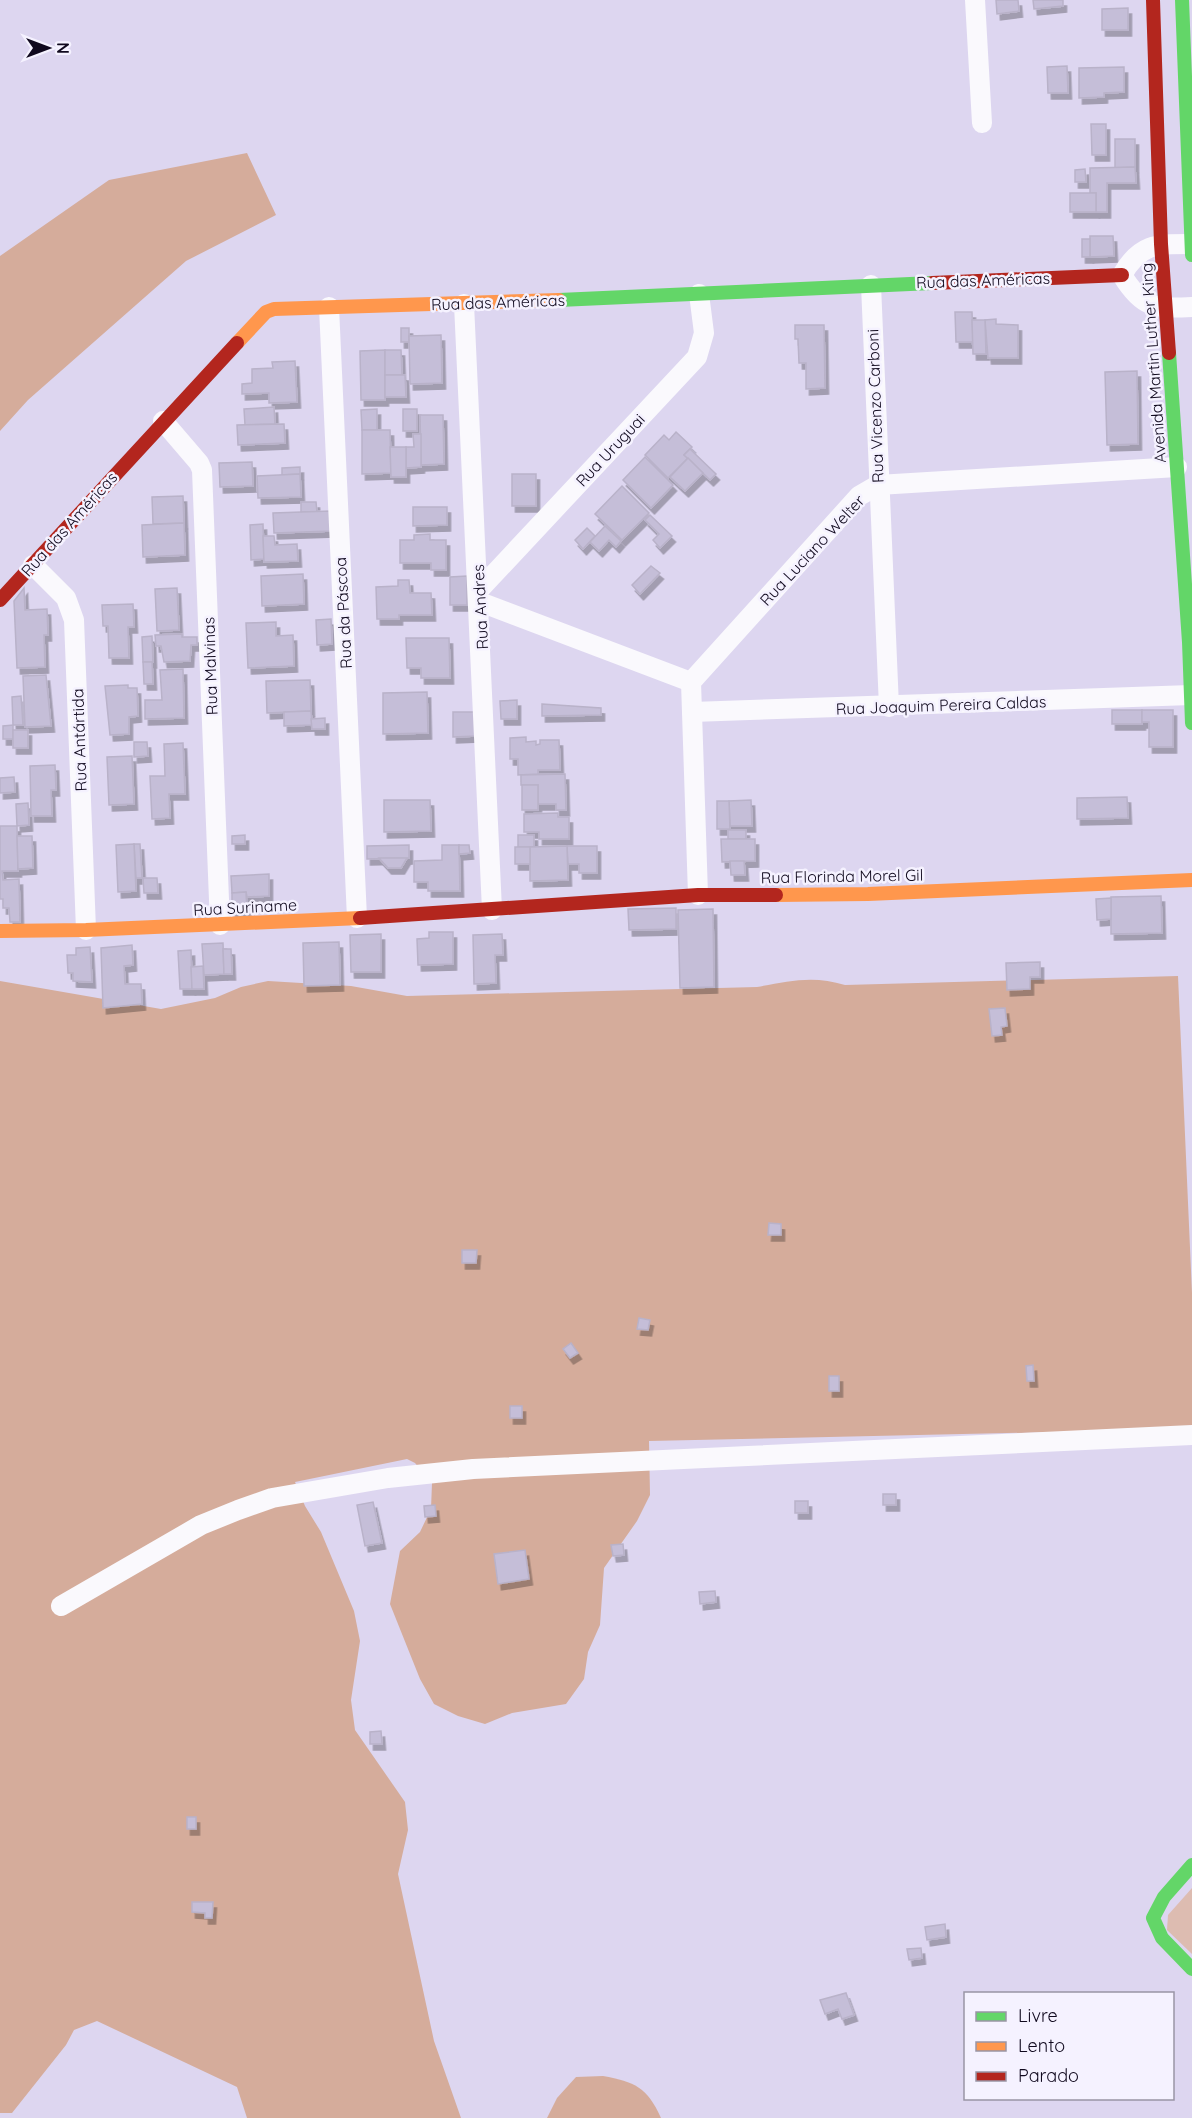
<svg xmlns="http://www.w3.org/2000/svg" width="1192" height="2118" viewBox="0 0 1192 2118" font-family="Quicksand,sans-serif">
<style>
.green{fill:#ddbcb1}
.forest{fill:#d5ac9b}
.building{fill:#c5bed8;stroke:#b9b2c9;stroke-width:1.5;filter:url(#shadow)}
.lines{fill:none;stroke-linecap:round;stroke-linejoin:round}
.street{stroke:#faf9fd;stroke-width:20}
.fast{stroke:#63d668;stroke-width:14}
.slow{stroke:#ff974d;stroke-width:14}
.jam{stroke:#b3261e;stroke-width:14}
.labels{text-anchor:middle;stroke-width:5;stroke-linejoin:round;paint-order:stroke}
.street-label{font-size:16px;fill:#10091e;stroke:#f5f2ff}
</style>
<defs>
<filter id="shadow"><feDropShadow dx="3.5" dy="6" stdDeviation="0" flood-color="#0004"/></filter>
</defs>
<rect width="100%" height="100%" fill="#ddd6f0"/>
<polygon class="green" points="1192,1888 1192,1954 1167,1930 1168,1915"/>
<g class="forest">
<polygon points="247,153 276,215 186,261 28,400 0,431 0,256 109,180"/>
<path d="M1178,976L1192,1293V1429L649,1441L650,1495L637,1521L604,1568L600,1625L588,1652L584,1679L566,1704L512,1713L485,1724L458,1716L434,1704L420,1679L390,1604L400,1551L420,1532L431,1509L432,1483L415,1463L407,1459L295,1482L305,1506L321,1532L354,1611L360,1641L351,1700L355,1730L405,1802L408,1830L398,1874L434,2041L461,2118H247L237,2087L97,2021L74,2030L66,2045L12,2113H0V981L161,1009L215,998L241,987L268,981L351,986L407,996L757,987C788,981 814,975 845,985Z"/>
<path d="M603,2076C635,2082 647,2087 661,2118H547L557,2098L576,2077Z"/>
</g>
<g class="building">
<polygon points="996,0 1018,0 1019,11 997,14"/>
<polygon points="1033,0 1063,0 1063,6 1034,9"/>
<polygon points="1128,8 1128,30 1102,30 1102,9"/>
<polygon points="1067,66 1068,93 1048,93 1047,67"/>
<polygon points="1124,67 1124,92 1104,93 1104,97 1079,98 1079,68"/>
<polygon points="1091,124 1106,124 1106,155 1092,155"/>
<polygon points="1115,139 1135,139 1135,167 1115,168"/>
<polygon points="1135,167 1136,183 1107,183 1107,212 1096,212 1096,193 1090,193 1090,168"/>
<polygon points="1085,169 1086,182 1075,182 1075,170"/>
<rect x="1070" y="193" width="26" height="19"/>
<polygon points="1090,236 1113,236 1114,256 1090,257"/>
<rect x="1082" y="239" width="8" height="18"/>
<polygon points="955,312 972,312 973,342 956,342"/>
<polygon points="996,319 996,324 1018,325 1018,358 988,358 985,320"/>
<polygon points="972,320 985,320 986,354 973,354"/>
<polygon points="795,325 824,325 825,388 806,389 806,363 799,363 798,339 795,339"/>
<rect x="401" y="328" width="8" height="14"/>
<polygon points="441,335 442,383 410,384 409,336"/>
<polygon points="385,350 385,400 361,400 360,351"/>
<polygon points="385,350 401,350 402,375 385,375"/>
<polygon points="295,361 297,402 269,403 269,393 242,394 242,384 252,383 252,369 273,368 272,362"/>
<polygon points="1137,371 1138,444 1107,445 1105,372"/>
<polygon points="385,375 405,375 406,397 385,397"/>
<polygon points="274,407 275,424 245,425 244,409"/>
<polygon points="377,409 377,430 362,430 361,410"/>
<rect x="403" y="409" width="14" height="22"/>
<polygon points="420,415 443,415 444,464 421,465"/>
<polygon points="284,424 285,443 238,445 237,425"/>
<polygon points="362,430 390,430 391,473 362,474"/>
<polygon points="676,432 692,447 684,455 688,458 668,478 645,455 664,435 669,440"/>
<polygon points="413,434 421,434 421,467 406,468 406,447 414,447"/>
<polygon points="390,447 406,447 406,477 391,477"/>
<polygon points="690,449 716,474 710,480 684,455"/>
<polygon points="645,457 673,485 651,508 623,480"/>
<polygon points="688,458 703,473 685,491 670,477"/>
<polygon points="252,462 253,486 220,487 219,463"/>
<polygon points="300,467 300,474 282,475 282,468"/>
<polygon points="300,474 301,497 258,498 257,476"/>
<rect x="512" y="474" width="24" height="32"/>
<polygon points="622,486 649,513 622,540 595,514"/>
<polygon points="183,496 184,523 153,524 152,497"/>
<polygon points="301,502 316,502 317,512 301,512"/>
<polygon points="413,507 447,507 447,525 413,526"/>
<polygon points="331,511 332,531 274,533 273,513"/>
<polygon points="650,515 672,536 660,548 653,540 659,534 645,520"/>
<polygon points="184,523 185,555 143,557 142,525"/>
<polygon points="263,524 264,559 251,560 250,525"/>
<polygon points="605,526 621,541 616,547 609,540 599,551 590,542"/>
<polygon points="587,528 595,536 583,549 575,540"/>
<polygon points="430,534 430,540 446,540 446,570 431,570 431,563 400,563 400,540 414,540 414,535"/>
<polygon points="263,536 274,536 275,545 297,544 298,561 264,562"/>
<polygon points="651,566 660,573 640,594 632,585"/>
<polygon points="303,574 304,604 262,606 261,576"/>
<polygon points="467,576 467,605 450,605 450,577"/>
<polygon points="398,580 409,580 410,593 431,593 432,615 399,615 399,619 377,619 376,587 398,586"/>
<polygon points="24,588 25,610 47,609 48,635 44,635 45,667 17,668 14,601"/>
<polygon points="177,588 179,630 157,631 155,589"/>
<polygon points="133,604 134,627 128,627 129,658 109,658 108,626 103,626 102,605"/>
<polygon points="331,619 332,644 317,645 316,620"/>
<polygon points="276,622 276,636 293,635 294,666 248,668 246,623"/>
<polygon points="182,634 182,637 197,637 197,645 191,645 190,661 164,662 161,646 156,646 155,635"/>
<polygon points="152,636 153,662 143,662 142,637"/>
<polygon points="406,638 449,638 450,678 421,678 421,668 407,668"/>
<polygon points="143,662 152,662 153,684 144,684"/>
<polygon points="183,669 184,718 145,719 145,700 162,700 160,670"/>
<polygon points="46,675 51,726 25,727 23,676"/>
<polygon points="310,680 311,711 267,713 266,681"/>
<polygon points="128,685 128,688 137,688 138,716 129,717 129,734 110,735 105,686"/>
<polygon points="427,692 428,733 383,734 383,693"/>
<polygon points="21,696 23,725 13,725 12,697"/>
<polygon points="517,700 517,719 501,719 500,701"/>
<polygon points="542,704 601,708 601,715 542,716"/>
<rect x="1112" y="710" width="30" height="14"/>
<polygon points="1142,710 1173,710 1173,747 1149,747 1149,722 1142,722"/>
<polygon points="311,711 312,725 284,726 284,712"/>
<polygon points="453,712 476,712 476,736 453,737"/>
<polygon points="325,718 325,729 312,729 311,719"/>
<polygon points="13,725 13,739 3,739 3,726"/>
<rect x="13" y="730" width="15" height="18"/>
<polygon points="526,737 526,742 536,741 536,745 540,744 540,740 559,740 560,770 538,770 538,774 518,775 518,759 510,759 510,738"/>
<polygon points="134,742 147,742 148,756 134,757"/>
<polygon points="183,743 185,794 169,794 170,818 152,819 150,776 165,776 164,744"/>
<polygon points="132,756 134,804 109,805 107,757"/>
<polygon points="55,765 56,790 51,790 52,816 31,816 30,766"/>
<polygon points="565,774 566,810 556,810 556,804 538,804 538,785 521,785 521,775"/>
<polygon points="14,777 15,792 0,793 0,778"/>
<rect x="522" y="785" width="16" height="25"/>
<polygon points="1127,797 1128,818 1077,819 1077,798"/>
<polygon points="384,800 430,800 431,831 384,832"/>
<polygon points="751,800 752,826 730,826 729,801"/>
<polygon points="717,801 729,801 730,829 717,829"/>
<polygon points="28,803 29,825 17,826 16,804"/>
<polygon points="558,813 558,817 569,817 569,839 539,839 539,832 524,832 524,814"/>
<polygon points="0,826 17,826 18,871 2,871 3,880 19,879 20,922 10,922 9,908 3,908 3,899 0,899"/>
<rect x="728" y="830" width="18" height="9"/>
<polygon points="245,835 245,844 232,844 232,836"/>
<rect x="518" y="835" width="16" height="12"/>
<polygon points="17,836 32,836 33,868 18,869"/>
<polygon points="721,839 755,839 755,861 722,862"/>
<polygon points="134,844 140,844 142,878 136,878"/>
<polygon points="134,844 136,891 118,892 116,845"/>
<polygon points="409,845 409,858 367,859 367,846"/>
<polygon points="442,845 459,845 460,891 428,891 428,882 414,882 414,861 442,860"/>
<polygon points="459,845 469,845 470,853 459,854"/>
<polygon points="567,846 597,846 597,873 579,873 579,864 568,864"/>
<polygon points="567,846 568,880 530,881 530,847"/>
<rect x="515" y="847" width="15" height="17"/>
<polygon points="379,858 407,858 401,868 388,868"/>
<polygon points="730,861 744,861 745,875 731,875"/>
<polygon points="269,874 269,896 247,897 246,892 232,893 231,876"/>
<polygon points="143,878 157,878 158,893 144,893"/>
<polygon points="246,892 247,912 232,913 232,893"/>
<polygon points="1161,896 1162,933 1111,934 1111,897"/>
<polygon points="1111,898 1111,919 1097,920 1096,899"/>
<polygon points="676,908 676,929 629,930 628,909"/>
<polygon points="713,909 714,987 680,988 678,910"/>
<polygon points="429,932 453,932 453,964 418,965 417,939 429,938"/>
<polygon points="381,934 381,972 351,972 350,935"/>
<polygon points="502,934 503,955 495,955 496,983 474,984 473,935"/>
<polygon points="339,942 340,985 304,986 303,943"/>
<polygon points="223,943 224,974 204,975 202,944"/>
<polygon points="132,945 133,965 124,966 125,984 141,984 142,1004 103,1008 101,948"/>
<polygon points="90,947 92,982 73,981 73,973 68,973 67,955 76,955 76,948"/>
<polygon points="223,949 231,949 232,974 224,974"/>
<polygon points="191,950 192,989 180,989 178,951"/>
<polygon points="1040,962 1040,977 1030,977 1030,989 1007,990 1006,963"/>
<polygon points="203,966 204,989 192,989 191,967"/>
<polygon points="1005,1008 1007,1026 1001,1027 1002,1035 992,1036 989,1009"/>
<polygon points="769,1223 781,1224 781,1235 768,1235"/>
<polygon points="462,1250 477,1250 476,1263 462,1263"/>
<polygon points="639,1318 650,1320 648,1330 637,1329"/>
<polygon points="571,1343 578,1353 570,1358 563,1349"/>
<polygon points="1033,1365 1034,1381 1027,1381 1026,1366"/>
<rect x="829" y="1376" width="10" height="15"/>
<rect x="510" y="1406" width="12" height="12"/>
<rect x="883" y="1494" width="13" height="11"/>
<rect x="795" y="1501" width="13" height="12"/>
<polygon points="373,1502 382,1543 365,1546 357,1505"/>
<polygon points="435,1505 436,1516 425,1517 424,1506"/>
<polygon points="623,1544 624,1555 613,1556 611,1545"/>
<polygon points="525,1550 529,1579 498,1584 494,1554"/>
<polygon points="715,1591 716,1602 700,1604 699,1592"/>
<polygon points="381,1731 382,1744 370,1744 370,1732"/>
<rect x="187" y="1817" width="9" height="12"/>
<polygon points="192,1902 213,1902 212,1918 205,1918 205,1913 192,1912"/>
<polygon points="945,1924 946,1937 927,1940 925,1927"/>
<polygon points="921,1948 922,1958 909,1960 907,1949"/>
<polygon points="846,1993 854,2015 842,2019 838,2009 825,2014 820,2000"/>
</g>
<g class="lines">
<g class="street">
<polyline points="975,0 982,123"/>
<path d="M1191,244C1157,244 1140,243 1122,275C1142,308 1155,309 1192,307"/>
<polyline points="871,285 889,707"/>
<polyline points="464,304 492,910"/>
<polyline points="329,307 357,918"/>
<polyline points="163,421 199,463 202,470 220,925"/>
<polyline points="33,565 66,598 74,620 86,930"/>
<polyline points="479,590 697,357 704,333 699,294"/>
<polyline points="480,602 691,682"/>
<polyline points="692,712 1191,695"/>
<polyline points="698,895 691,682 859,496 878,485 1177,467"/>
<polyline points="61,1606 201,1525 238,1510 272,1498 388,1478 473,1469 1192,1435"/>
</g>
<g class="fast">
<polyline points="1182,0 1192,255"/>
<polyline points="559,300 932,283"/>
<polyline points="1169,353 1189,642 1192,723"/>
<polyline points="1192,1865 1164,1897 1153,1918 1162,1938 1192,1969"/>
</g>
<g class="slow">
<polyline points="237,343 266,312 274,309 559,300"/>
<polyline points="776,895 868,894 1192,880"/>
<polyline points="0,931 86,930 360,918"/>
</g>
<g class="jam">
<polyline points="1153,0 1161,244 1169,353"/>
<polyline points="932,283 1122,275"/>
<polyline points="0,600 237,343"/>
<polyline points="360,918 698,895 776,895"/>
</g>
</g>
<g class="labels">
<g class="street-label">
<text transform="translate(983 280) rotate(-2)" y="6">Rua das Américas</text>
<text transform="translate(498 302) rotate(-2)" y="6">Rua das Américas</text>
<text transform="translate(1153 363) rotate(-94)" y="6">Avenida Martin Luther King</text>
<text transform="translate(875 406) rotate(-92)" y="6">Rua Vicenzo Carboni</text>
<text transform="translate(610 450) rotate(-47)" y="6">Rua Uruguai</text>
<text transform="translate(69 524) rotate(-48)" y="6">Rua das Américas</text>
<text transform="translate(812 550) rotate(-47)" y="6">Rua Luciano Welter</text>
<text transform="translate(480 607) rotate(-93)" y="6">Rua Andres</text>
<text transform="translate(343 613) rotate(-93)" y="6">Rua da Páscoa</text>
<text transform="translate(210 666) rotate(-92)" y="6">Rua Malvinas</text>
<text transform="translate(941 705) rotate(-2)" y="6">Rua Joaquim Pereira Caldas</text>
<text transform="translate(79 740) rotate(-92)" y="6">Rua Antártida</text>
<text transform="translate(842 876) rotate(-1)" y="6">Rua Florinda Morel Gil</text>
<text transform="translate(245 907) rotate(-3)" y="6">Rua Suriname</text>
</g>
</g>
<rect x="964" y="1992" width="210" height="108" fill="#f5f2ff" stroke="#9995a5" stroke-width="1.5"/>
<rect x="976" y="2012" width="30" height="9" fill="#63d668" stroke="#9995a5" stroke-width="1.5"/>
<text x="1018" y="2022" font-size="18" fill="#10091e">Livre</text>
<rect x="976" y="2042" width="30" height="9" fill="#ff974d" stroke="#9995a5" stroke-width="1.5"/>
<text x="1018" y="2052" font-size="18" fill="#10091e">Lento</text>
<rect x="976" y="2072" width="30" height="9" fill="#b3261e" stroke="#9995a5" stroke-width="1.5"/>
<text x="1018" y="2082" font-size="18" fill="#10091e">Parado</text>
<g transform="translate(48 48) rotate(90)" stroke="#f5f2ff" stroke-width="4.5" paint-order="stroke">
<path d="M0-4.5L10 22L0 15L-10 22Z" fill="#10091e"/>
<text y="-9" font-size="16" font-weight="bold" text-anchor="middle" fill="#10091e">N</text>
</g>
</svg>
